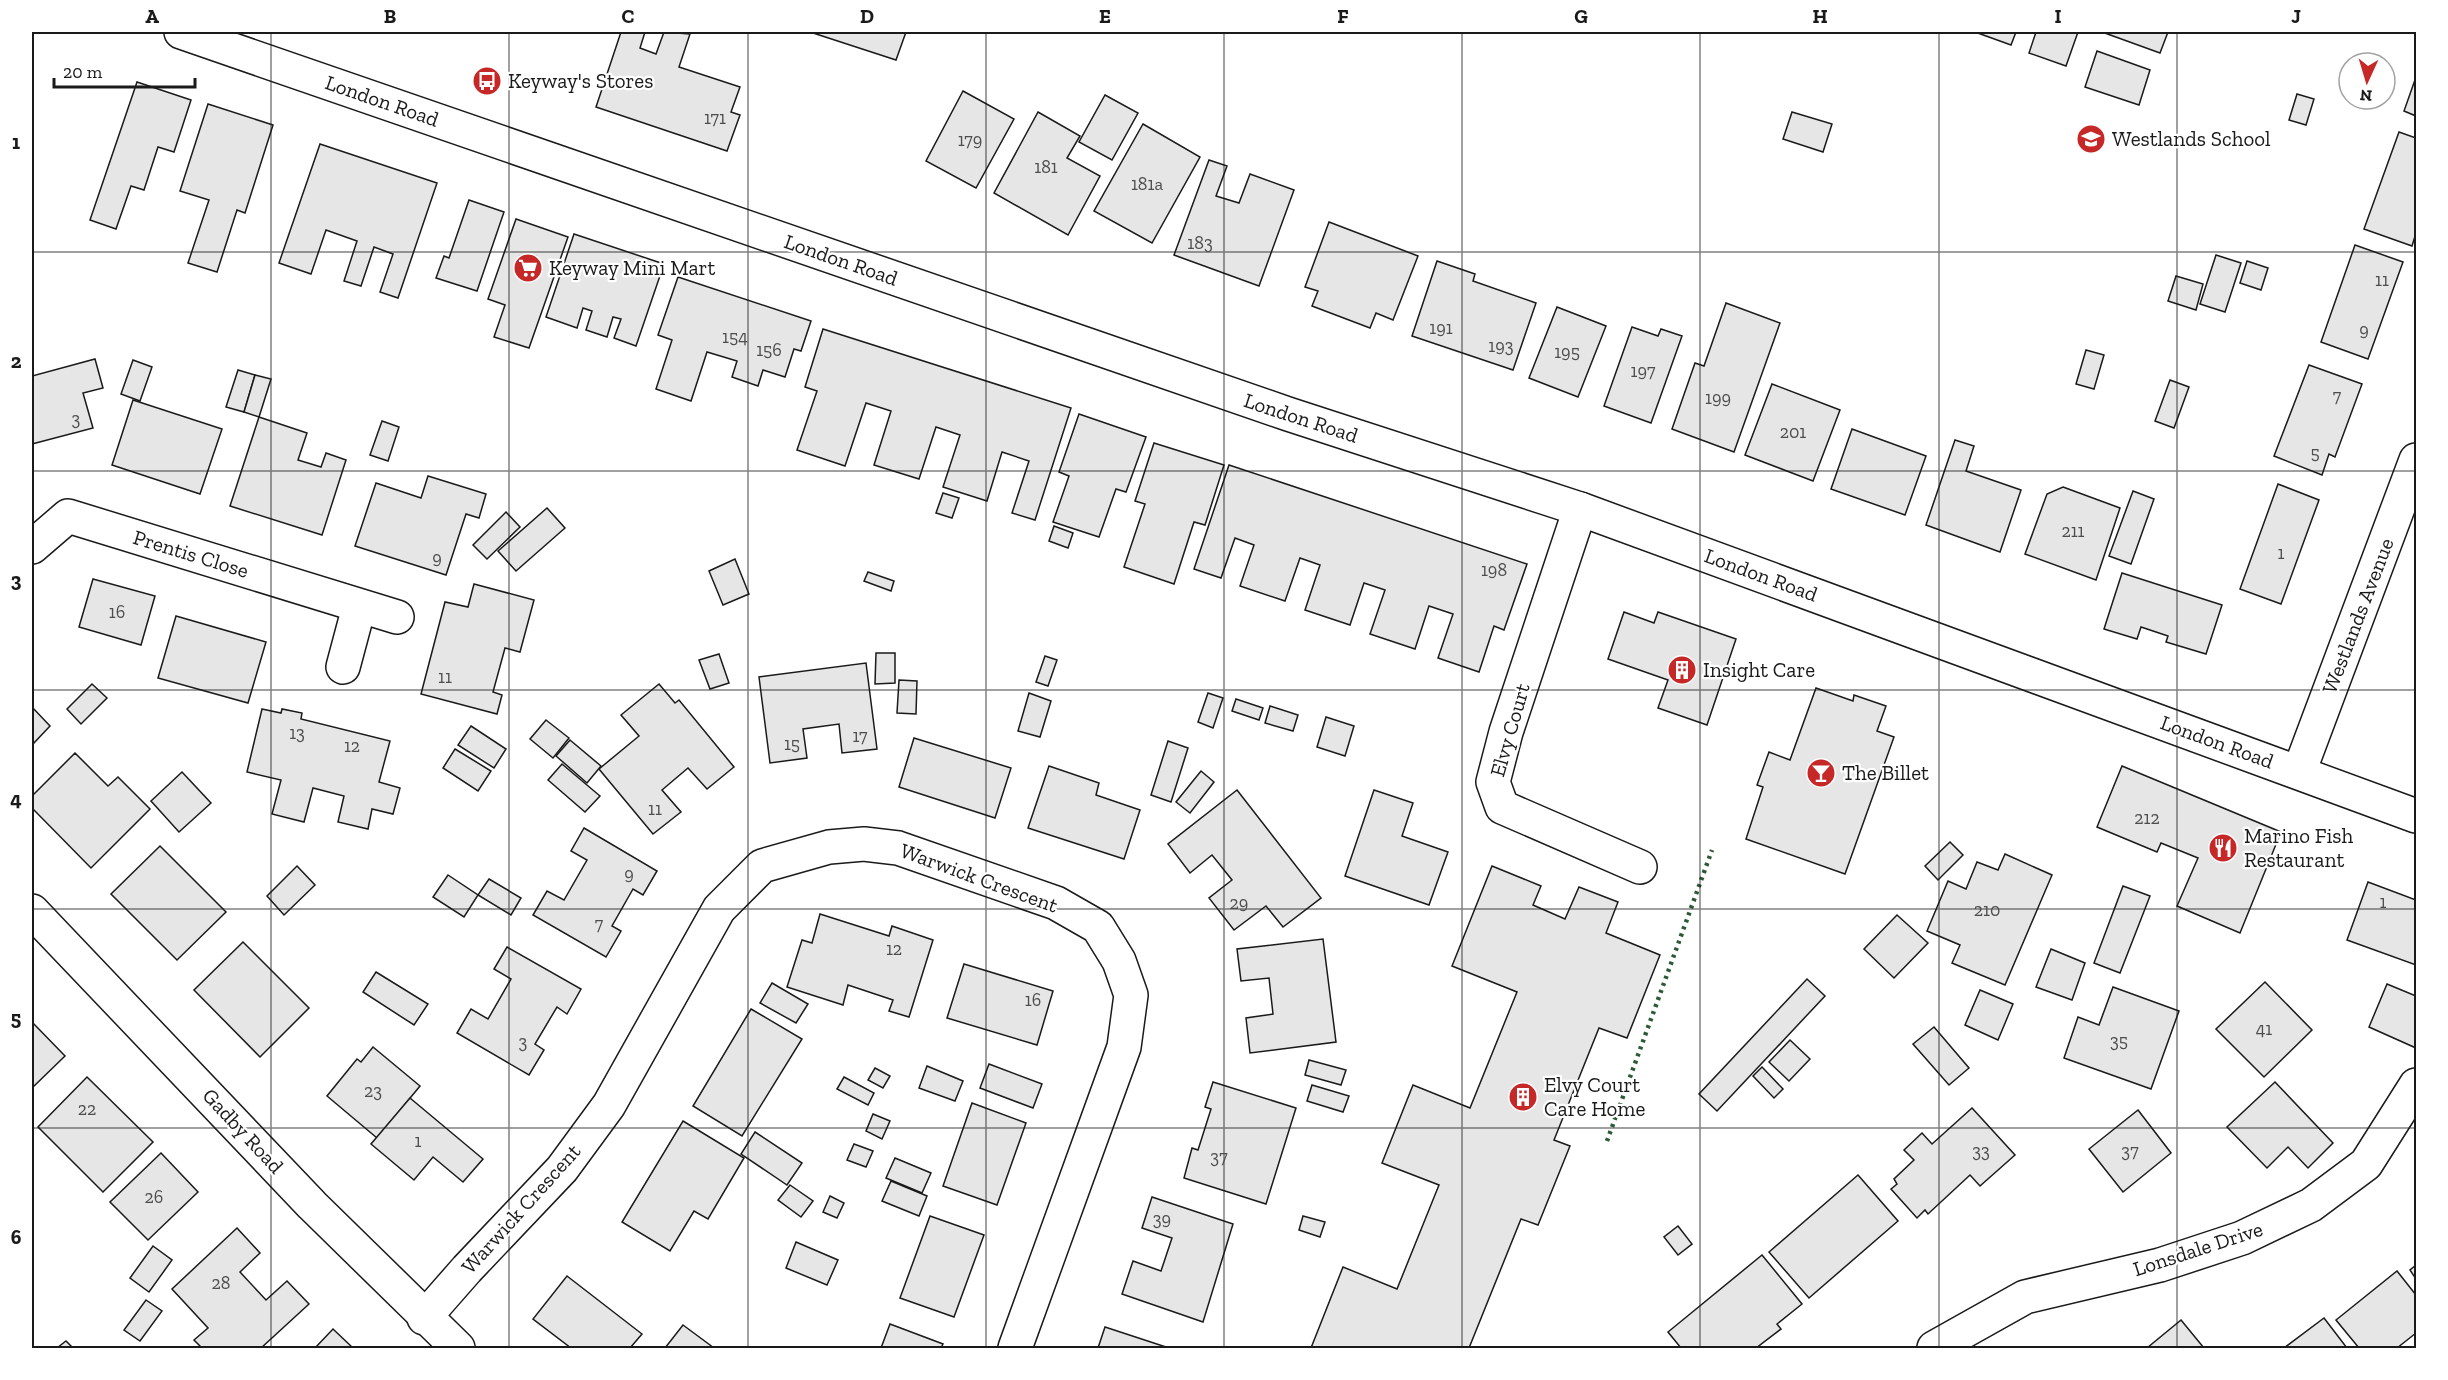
<svg xmlns="http://www.w3.org/2000/svg" width="2448" height="1380" viewBox="0 0 2448 1380" font-family="'Zilla Slab',serif">
<style>
.building{fill:#e6e6e6;stroke:#1a1a1a;stroke-width:1.5}
.lines{fill:none;stroke-linecap:round;stroke-linejoin:round}
.minor-casing{stroke:#1a1a1a;stroke-width:36}
.major-casing{stroke:#1a1a1a;stroke-width:36}
.minor{stroke:#fff;stroke-width:33}
.major{stroke:#fff;stroke-width:33}
.hedge{stroke:#2b5a34;stroke-width:4.5;stroke-dasharray:3 4.5;stroke-linecap:butt}
.grid{fill:none;stroke:#1a1a1a;stroke-width:1.5;stroke-opacity:0.55}
.labels{text-anchor:middle;stroke-width:4.5;stroke-linejoin:round;paint-order:stroke}
.number-label{font-size:18px;fill:#4d4d4d}
.poi-label{font-size:21px;fill:#1a1a1a;stroke:#fff;text-anchor:start}
.street-label{font-size:21px;fill:#1a1a1a;stroke:#fff}
.neatline{fill:none;stroke:#1a1a1a;stroke-width:2}
.grid-label{font-size:20px;text-anchor:middle;font-weight:bold;fill:#1a1a1a}
</style>
<rect width="100%" height="100%" fill="#fff"/>
<g class="building">
<polygon points="621,32 645,32 640,48 656,54 664,32 690,34 679,67 740,87 731,112 740,115 727,151 596,107"/>
<polygon points="810,32 906,32 896,60"/>
<polygon points="1975,32 2016,32 2011,45"/>
<polygon points="2036,32 2078,32 2066,66 2029,53"/>
<polygon points="2102,32 2168,32 2160,53"/>
<polygon points="2097,51 2150,70 2139,105 2085,87"/>
<polygon points="2416,77 2416,116 2404,111"/>
<polygon points="137,82 191,100 174,152 158,147 144,190 131,186 116,229 90,220"/>
<polygon points="963,91 1014,119 976,188 926,161"/>
<polygon points="2297,94 2314,99 2306,125 2289,120"/>
<polygon points="1105,95 1138,113 1112,160 1079,142"/>
<polygon points="208,104 273,125 245,213 237,210 217,272 188,263 209,200 180,191"/>
<polygon points="1038,112 1080,136 1067,158 1100,176 1068,235 994,193"/>
<polygon points="1792,112 1832,124 1823,152 1783,139"/>
<polygon points="1143,124 1200,157 1152,243 1094,211"/>
<polygon points="2399,132 2416,138 2416,233 2412,246 2364,229"/>
<polygon points="320,144 437,183 398,298 380,292 393,254 374,247 361,286 344,281 357,241 326,230 311,274 279,263"/>
<polygon points="1209,160 1227,166 1216,196 1239,203 1250,174 1294,190 1259,286 1174,255"/>
<polygon points="469,200 504,212 477,291 436,278 444,256 449,258"/>
<polygon points="516,219 568,237 529,348 494,337 505,305 488,299"/>
<polygon points="1329,222 1418,256 1393,320 1376,313 1370,328 1312,306 1318,291 1305,287"/>
<polygon points="574,234 664,264 636,346 614,338 621,319 613,317 607,337 586,330 592,311 583,308 577,328 546,317"/>
<polygon points="2355,245 2403,262 2368,359 2321,342"/>
<polygon points="2216,255 2241,263 2225,312 2200,304"/>
<polygon points="1437,261 1475,274 1473,281 1536,303 1513,370 1412,336"/>
<polygon points="2247,261 2268,268 2261,290 2240,283"/>
<polygon points="2176,276 2203,284 2196,310 2168,301"/>
<polygon points="678,277 811,321 801,351 794,349 785,377 763,370 758,386 732,377 737,361 707,352 691,401 656,389 672,340 658,335"/>
<polygon points="1726,303 1780,323 1734,452 1672,429 1695,363 1704,366"/>
<polygon points="1557,307 1606,326 1578,397 1529,378"/>
<polygon points="1632,327 1658,336 1661,329 1682,336 1651,423 1604,406"/>
<polygon points="823,329 1071,408 1035,520 1012,513 1029,461 1002,452 987,501 943,487 960,435 936,427 919,479 874,465 891,411 866,403 845,466 797,450 817,391 805,387"/>
<polygon points="2086,350 2104,355 2094,389 2076,384"/>
<polygon points="95,359 103,388 83,393 93,428 32,444 32,376"/>
<polygon points="133,360 152,367 140,401 121,394"/>
<polygon points="2309,365 2362,384 2335,457 2329,454 2322,475 2274,456"/>
<polygon points="238,370 255,375 244,412 226,407"/>
<polygon points="255,375 271,379 259,417 244,412"/>
<polygon points="2170,380 2189,387 2174,428 2155,421"/>
<polygon points="1772,384 1840,410 1813,481 1745,455"/>
<polygon points="133,400 222,429 200,494 112,465"/>
<polygon points="1079,414 1146,437 1126,492 1116,489 1099,537 1053,522 1069,476 1059,472"/>
<polygon points="259,417 307,433 298,460 321,467 326,453 346,460 322,535 230,506"/>
<polygon points="382,421 399,427 388,461 370,455"/>
<polygon points="1852,429 1926,456 1905,515 1831,489"/>
<polygon points="1955,440 1974,446 1966,471 2021,490 2000,552 1926,525"/>
<polygon points="1154,443 1224,465 1205,525 1194,522 1174,584 1124,567 1145,504 1135,501"/>
<polygon points="1229,465 1527,564 1504,630 1494,626 1479,672 1438,658 1453,614 1429,606 1415,649 1370,634 1385,590 1364,583 1350,625 1305,610 1320,565 1300,558 1285,601 1240,586 1254,545 1235,538 1221,578 1194,569"/>
<polygon points="428,476 486,494 479,518 466,514 446,575 355,546 376,483 421,498"/>
<polygon points="2278,484 2319,500 2281,604 2240,589"/>
<polygon points="2063,487 2120,508 2096,580 2025,554 2047,494"/>
<polygon points="2133,491 2154,499 2131,564 2109,556"/>
<polygon points="943,493 959,498 952,518 936,513"/>
<polygon points="547,508 565,528 516,571 498,551"/>
<polygon points="506,512 520,527 487,559 473,545"/>
<polygon points="1054,526 1073,533 1068,548 1049,541"/>
<polygon points="735,559 749,594 723,605 709,571"/>
<polygon points="868,572 894,581 891,591 864,581"/>
<polygon points="2122,573 2222,605 2206,654 2166,642 2168,636 2141,627 2137,639 2104,629"/>
<polygon points="93,579 155,596 141,645 79,627"/>
<polygon points="474,584 534,600 520,652 505,648 493,692 502,695 497,714 421,694 445,602 468,607"/>
<polygon points="1624,612 1654,623 1658,612 1736,639 1707,725 1658,708 1668,680 1608,659"/>
<polygon points="176,616 266,642 248,703 158,678"/>
<polygon points="876,653 895,653 895,683 875,684"/>
<polygon points="719,654 729,683 710,689 699,660"/>
<polygon points="1045,656 1057,660 1048,686 1036,682"/>
<polygon points="866,663 877,749 842,753 839,724 803,729 807,758 770,763 759,677"/>
<polygon points="899,680 917,681 916,714 897,713"/>
<polygon points="92,684 107,698 81,724 67,709"/>
<polygon points="659,684 675,703 679,700 734,767 707,789 688,768 662,790 681,812 653,834 599,769 639,736 621,715"/>
<polygon points="1816,688 1853,701 1854,695 1886,706 1877,731 1894,737 1845,874 1746,839 1763,787 1757,785 1769,752 1790,760"/>
<polygon points="1029,693 1051,701 1040,737 1018,731"/>
<polygon points="1208,693 1223,698 1213,728 1198,722"/>
<polygon points="1236,699 1263,708 1259,720 1232,711"/>
<polygon points="1270,706 1298,715 1293,731 1265,723"/>
<polygon points="32,707 50,726 32,745"/>
<polygon points="262,709 281,713 282,709 302,713 301,719 390,741 379,782 400,788 393,814 372,809 368,829 338,822 344,796 313,788 304,822 272,814 281,780 247,772"/>
<polygon points="1326,717 1354,726 1345,756 1317,747"/>
<polygon points="546,720 569,738 553,758 530,739"/>
<polygon points="471,726 506,749 494,768 458,745"/>
<polygon points="914,738 1011,768 995,818 899,787"/>
<polygon points="570,740 601,766 587,783 556,756"/>
<polygon points="1168,741 1188,748 1171,802 1151,795"/>
<polygon points="455,749 491,771 478,791 443,768"/>
<polygon points="75,753 108,786 118,777 150,809 91,868 32,808 32,796"/>
<polygon points="562,764 600,796 585,812 548,780"/>
<polygon points="1049,766 1099,783 1096,795 1140,810 1124,859 1028,828"/>
<polygon points="2122,766 2281,832 2240,933 2177,906 2198,858 2161,843 2157,852 2097,827"/>
<polygon points="1201,771 1214,782 1190,813 1176,802"/>
<polygon points="182,772 211,803 179,832 151,801"/>
<polygon points="1237,790 1321,898 1283,927 1266,906 1234,930 1209,898 1232,880 1212,855 1190,873 1168,844"/>
<polygon points="1374,790 1413,803 1402,836 1448,852 1429,905 1345,876"/>
<polygon points="584,828 657,871 643,895 633,889 612,926 621,931 606,957 533,915 547,891 564,900 587,860 571,851"/>
<polygon points="1950,842 1963,855 1938,880 1925,866"/>
<polygon points="160,846 226,912 177,960 111,894"/>
<polygon points="2005,854 2052,875 2005,985 1952,963 1960,945 1927,931 1948,881 1966,889 1977,862 1998,870"/>
<polygon points="297,866 315,885 284,915 267,896"/>
<polygon points="1492,866 1541,886 1533,905 1565,919 1579,887 1618,902 1606,933 1660,955 1627,1038 1599,1028 1554,1140 1570,1146 1538,1225 1521,1219 1469,1348 1311,1348 1343,1267 1397,1289 1439,1185 1382,1163 1413,1085 1470,1108 1517,992 1452,966"/>
<polygon points="448,875 478,895 464,917 433,897"/>
<polygon points="489,879 521,898 511,915 478,895"/>
<polygon points="2368,882 2416,900 2416,965 2347,940"/>
<polygon points="2123,886 2150,896 2120,973 2094,963"/>
<polygon points="820,914 889,936 892,926 933,940 909,1017 889,1011 893,1000 848,985 843,1005 787,987 802,940 812,943"/>
<polygon points="1897,915 1928,943 1894,978 1864,949"/>
<polygon points="1323,939 1336,1042 1250,1053 1246,1018 1273,1014 1269,978 1241,981 1237,949"/>
<polygon points="243,942 309,1008 260,1057 194,990"/>
<polygon points="507,947 581,989 567,1014 557,1007 535,1044 544,1050 529,1075 457,1033 471,1009 488,1019 511,979 494,969"/>
<polygon points="2051,949 2085,963 2072,1000 2036,987"/>
<polygon points="964,964 1053,991 1037,1045 947,1018"/>
<polygon points="376,972 428,1004 414,1025 363,992"/>
<polygon points="1807,979 1825,996 1717,1111 1699,1094"/>
<polygon points="2265,982 2312,1030 2264,1077 2216,1029"/>
<polygon points="772,983 808,1004 796,1023 760,1003"/>
<polygon points="2387,984 2416,996 2416,1048 2369,1027"/>
<polygon points="2113,987 2179,1011 2151,1089 2064,1058 2078,1017 2099,1025"/>
<polygon points="1980,990 2013,1004 1998,1040 1965,1025"/>
<polygon points="751,1009 802,1039 742,1136 693,1106"/>
<polygon points="32,1022 65,1056 32,1088"/>
<polygon points="1934,1027 1969,1068 1949,1085 1913,1044"/>
<polygon points="1790,1040 1810,1059 1789,1081 1769,1062"/>
<polygon points="373,1047 420,1086 377,1138 327,1096 357,1059 361,1062"/>
<polygon points="1309,1060 1346,1070 1341,1085 1305,1075"/>
<polygon points="989,1064 1042,1084 1033,1108 980,1088"/>
<polygon points="927,1066 963,1081 955,1101 919,1088"/>
<polygon points="1762,1067 1783,1089 1774,1098 1753,1076"/>
<polygon points="875,1068 890,1076 883,1088 868,1080"/>
<polygon points="87,1077 153,1142 103,1192 38,1127"/>
<polygon points="844,1077 874,1093 868,1105 837,1089"/>
<polygon points="1213,1082 1296,1108 1266,1204 1184,1178 1192,1148 1198,1150 1211,1109 1205,1107"/>
<polygon points="2275,1082 2333,1143 2308,1168 2288,1147 2267,1168 2227,1127"/>
<polygon points="1312,1085 1349,1096 1343,1112 1307,1101"/>
<polygon points="410,1098 483,1159 463,1182 433,1157 414,1180 371,1144"/>
<polygon points="972,1103 1026,1123 997,1205 943,1186"/>
<polygon points="1972,1108 2015,1155 1980,1186 1970,1175 1928,1214 1925,1210 1917,1218 1891,1189 1897,1184 1894,1179 1914,1160 1904,1150 1922,1133 1932,1144"/>
<polygon points="2138,1110 2171,1153 2123,1192 2089,1149"/>
<polygon points="873,1114 890,1121 882,1139 866,1131"/>
<polygon points="683,1121 744,1158 708,1219 694,1211 670,1251 622,1222"/>
<polygon points="755,1132 802,1163 787,1185 741,1154"/>
<polygon points="854,1144 873,1151 866,1167 847,1160"/>
<polygon points="161,1153 198,1192 148,1240 110,1202"/>
<polygon points="895,1158 931,1173 922,1193 886,1178"/>
<polygon points="1858,1175 1898,1221 1809,1298 1769,1252"/>
<polygon points="891,1181 927,1196 919,1216 882,1201"/>
<polygon points="790,1185 813,1201 801,1217 778,1200"/>
<polygon points="830,1196 844,1203 837,1218 823,1212"/>
<polygon points="1152,1197 1233,1224 1203,1322 1122,1294 1133,1261 1161,1271 1172,1238 1142,1228"/>
<polygon points="930,1216 984,1235 954,1317 900,1298"/>
<polygon points="1303,1216 1325,1222 1320,1237 1299,1230"/>
<polygon points="1678,1226 1692,1244 1678,1255 1664,1237"/>
<polygon points="237,1228 260,1253 240,1272 266,1300 287,1281 309,1304 261,1348 202,1348 194,1340 208,1328 172,1289"/>
<polygon points="796,1242 838,1260 827,1285 786,1268"/>
<polygon points="153,1246 172,1260 149,1292 130,1278"/>
<polygon points="1762,1255 1802,1304 1777,1324 1781,1329 1756,1348 1681,1348 1668,1332"/>
<polygon points="2416,1265 2416,1279 2410,1270"/>
<polygon points="2397,1271 2416,1295 2416,1333 2397,1348 2359,1348 2336,1320"/>
<polygon points="567,1276 642,1334 630,1348 571,1348 533,1319"/>
<polygon points="146,1300 162,1311 140,1341 124,1330"/>
<polygon points="2324,1318 2347,1348 2284,1348"/>
<polygon points="2181,1320 2204,1348 2147,1348"/>
<polygon points="890,1324 943,1344 941,1348 881,1348"/>
<polygon points="683,1325 714,1348 665,1348"/>
<polygon points="1105,1327 1169,1348 1098,1348"/>
<polygon points="333,1329 353,1348 315,1348"/>
<polygon points="66,1341 73,1348 57,1348"/>
</g>
<g class="lines">
<g class="minor-casing">
<g id="minor">
<polyline points="1580,509 1506,732 1493,782 1502,807 1640,867"/>
<polyline points="32,547 68,516 397,617"/>
<polyline points="343,667 359,607"/>
<polyline points="2299,772 2416,460"/>
<polyline points="32,911 312,1205 458,1348"/>
<polyline points="424,1318 467,1269 562,1169 609,1105 719,909 762,866 829,847 864,844 898,848 1056,903 1098,927 1119,961 1131,995 1124,1047 1015,1348"/>
<polyline points="1934,1348 2025,1297 2160,1265 2242,1238 2311,1205 2366,1164 2416,1085"/>
</g>
</g>
<g class="major-casing">
<polyline id="major" points="181,32 1288,414 1580,509 2416,816"/>
</g>
<use href="#minor" class="minor"/>
<use href="#major" class="major"/>
<polyline class="hedge" points="1607,1141 1712,850"/>
</g>
<path class="grid" d="M271,32V1348M509,32V1348M748,32V1348M986,32V1348M1224,32V1348M1462,32V1348M1700,32V1348M1939,32V1348M2177,32V1348M32,252H2416M32,471H2416M32,690H2416M32,909H2416M32,1128H2416"/>
<defs>
<g id="bus-disc" transform="scale(1.5)"><circle r="9.5" fill="#c62828" stroke="#fff"/><path d="M-5-6H5V4H4V6H2V4H-2V6H-4V4H-5ZM-3.5-4V0h7V-4ZM-3.5 1.2v1.5H-2V1.2ZM2 1.2v1.5H3.5V1.2Z" fill="#fff"/></g>
<g id="school-disc" transform="scale(1.5)"><circle r="9.5" fill="#c62828" stroke="#fff"/><path d="M0-5L7-2L0 1L-7-2ZM-4 1L0 2.5L4 1V4Q0 6-4 4Z" fill="#fff"/></g>
<g id="supermarket-disc" transform="scale(1.5)"><circle r="9.5" fill="#c62828" stroke="#fff"/><path d="M-6-5.5h2.5l.6 2H6L4.5 2H-2.5L-4.4-4H-6ZM-1.5 3.2a1.3 1.3 0 1 0 .1 0ZM3 3.2a1.3 1.3 0 1 0 .1 0Z" fill="#fff"/></g>
<g id="building-disc" transform="scale(1.5)"><circle r="9.5" fill="#c62828" stroke="#fff"/><path d="M-4-6H4V6H1V3H-1V6H-4ZM-2.5-4.3h1.7v1.8h-1.7ZM.8-4.3h1.7v1.8H.8ZM-2.5-1h1.7V.8h-1.7ZM.8-1h1.7V.8H.8Z" fill="#fff"/></g>
<g id="bar-disc" transform="scale(1.5)"><circle r="9.5" fill="#c62828" stroke="#fff"/><path d="M-6-5H6L.8 .8V4.5H3.5V6h-7V4.5H-.8V.8Z" fill="#fff"/></g>
<g id="restaurant-disc" transform="scale(1.5)"><circle r="9.5" fill="#c62828" stroke="#fff"/><path d="M-5-6h1v4h1v-4h1v4h1v-4h1v5L-1.5 .5V6h-2V.5L-5-1ZM5-6V6H3V1.5H1.5Q1.5-4 5-6Z" fill="#fff"/></g>
</defs>
<g fill-rule="evenodd">
<use href="#bus-disc" x="487" y="81"/>
<use href="#school-disc" x="2091" y="139"/>
<use href="#supermarket-disc" x="528" y="268"/>
<use href="#building-disc" x="1682" y="670"/>
<use href="#bar-disc" x="1821" y="773"/>
<use href="#restaurant-disc" x="2223" y="848"/>
<use href="#building-disc" x="1523" y="1097"/>
</g>
<g class="labels">
<g class="number-label">
<text x="715" y="124">171</text>
<text x="970" y="146">179</text>
<text x="1046" y="173">181</text>
<text x="1147" y="190">181a</text>
<text x="1200" y="249">183</text>
<text x="2382" y="286">11</text>
<text x="1441" y="334">191</text>
<text x="2364" y="336">9</text>
<text x="735" y="343">154</text>
<text x="1501" y="352">193</text>
<text x="769" y="356">156</text>
<text x="1567" y="358">195</text>
<text x="1643" y="377">197</text>
<text x="2337" y="402">7</text>
<text x="1718" y="404">199</text>
<text x="76" y="425">3</text>
<text x="1793" y="438">201</text>
<text x="2315" y="459">5</text>
<text x="2073" y="537">211</text>
<text x="2281" y="559">1</text>
<text x="437" y="564">9</text>
<text x="1494" y="576">198</text>
<text x="117" y="618">16</text>
<text x="445" y="683">11</text>
<text x="297" y="739">13</text>
<text x="860" y="742">17</text>
<text x="792" y="750">15</text>
<text x="352" y="752">12</text>
<text x="655" y="815">11</text>
<text x="2147" y="824">212</text>
<text x="629" y="880">9</text>
<text x="2383" y="908">1</text>
<text x="1239" y="909">29</text>
<text x="1987" y="916">210</text>
<text x="599" y="930">7</text>
<text x="894" y="955">12</text>
<text x="1033" y="1006">16</text>
<text x="2264" y="1035">41</text>
<text x="2119" y="1047">35</text>
<text x="523" y="1048">3</text>
<text x="373" y="1097">23</text>
<text x="87" y="1115">22</text>
<text x="418" y="1147">1</text>
<text x="1981" y="1157">33</text>
<text x="2130" y="1157">37</text>
<text x="1219" y="1163">37</text>
<text x="154" y="1203">26</text>
<text x="1162" y="1225">39</text>
<text x="221" y="1289">28</text>
</g>
<g class="poi-label">
<text x="508" y="88">Keyway's Stores</text>
<text x="2112" y="146">Westlands School</text>
<text x="549" y="275">Keyway Mini Mart</text>
<text x="1703" y="677">Insight Care</text>
<text x="1842" y="780">The Billet</text>
<text x="2244" y="843">Marino Fish<tspan x="2244" dy="24">Restaurant</tspan></text>
<text x="1544" y="1092">Elvy Court<tspan x="1544" dy="24">Care Home</tspan></text>
</g>
<g class="street-label">
<text transform="translate(382 101) rotate(19)" y="7">London Road</text>
<text transform="translate(841 260) rotate(19)" y="7">London Road</text>
<text transform="translate(1301 418) rotate(18)" y="7">London Road</text>
<text transform="translate(191 554) rotate(17)" y="7">Prentis Close</text>
<text transform="translate(1761 575) rotate(20)" y="7">London Road</text>
<text transform="translate(2358 616) rotate(-69)" y="7">Westlands Avenue</text>
<text transform="translate(1510 730) rotate(-74)" y="7">Elvy Court</text>
<text transform="translate(2217 742) rotate(20)" y="7">London Road</text>
<text transform="translate(979 878) rotate(20)" y="7">Warwick Crescent</text>
<text transform="translate(243 1131) rotate(47)" y="7">Gadby Road</text>
<text transform="translate(521 1209) rotate(-48)" y="7">Warwick Crescent</text>
<text transform="translate(2198 1249) rotate(-18)" y="7">Lonsdale Drive</text>
</g>
</g>
<rect width="2448" height="1380" fill="none" stroke="#ffffff" stroke-width="66"/>
<g transform="translate(2367 81) rotate(184)"><circle r="28" fill="#ffffff" stroke="#a3a3a3" stroke-width="1.5"/>
<path d="M0-4.5L10 22L0 15L-10 22Z" fill="#c62828"/>
<text y="-9" font-size="16" font-weight="bold" text-anchor="middle" fill="#1a1a1a">N</text>
</g>
<path d="M54 78v9h141v-9" fill="none" stroke="#1a1a1a" stroke-width="3"/>
<text x="63" y="78" font-size="18" fill="#1a1a1a" stroke="#ffffff" stroke-width="4.5" paint-order="stroke">20 m</text>
<rect x="33" y="33" width="2382" height="1314" class="neatline"/>
<g class="grid-label">
<text x="152" y="23">A</text>
<text x="390" y="23">B</text>
<text x="628" y="23">C</text>
<text x="867" y="23">D</text>
<text x="1105" y="23">E</text>
<text x="1343" y="23">F</text>
<text x="1581" y="23">G</text>
<text x="1820" y="23">H</text>
<text x="2058" y="23">I</text>
<text x="2296" y="23">J</text>
<text x="16" y="149">1</text>
<text x="16" y="368">2</text>
<text x="16" y="587">3</text>
<text x="16" y="806">4</text>
<text x="16" y="1025">5</text>
<text x="16" y="1244">6</text>
</g>
</svg>
